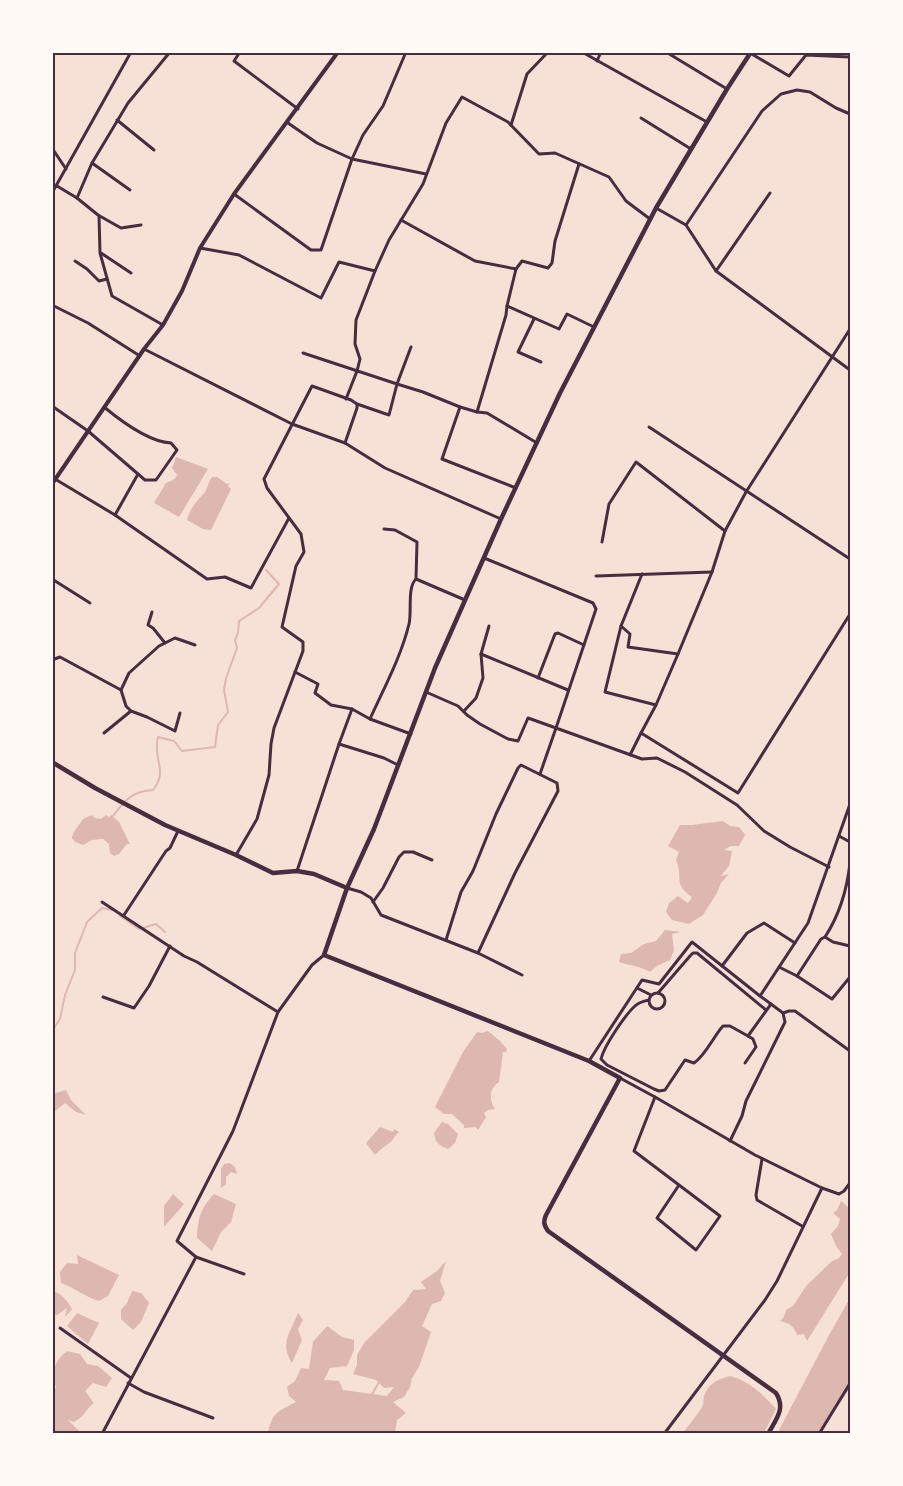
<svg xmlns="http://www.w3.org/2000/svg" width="903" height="1486" viewBox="0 0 903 1486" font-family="Rubik,sans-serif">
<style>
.water{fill:#dcb8b0}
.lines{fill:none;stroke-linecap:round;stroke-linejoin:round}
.stream{stroke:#dcb8b0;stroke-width:2}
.minor{stroke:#4a2c40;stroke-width:3}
.tertiary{stroke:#4a2c40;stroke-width:4}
.secondary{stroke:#4a2c40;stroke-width:4.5}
.neatline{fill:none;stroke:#4a2c40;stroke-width:2}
</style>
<rect width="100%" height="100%" fill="#f7e1d7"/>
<g class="water">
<path d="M176,457L208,469L179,517L154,503L166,483C171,481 175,480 177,475L172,468Z"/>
<path d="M212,477H217L227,484L230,483L228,486L231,489L211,530L203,529L187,520C189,509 198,500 205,492C208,487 208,482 212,477Z"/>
<path d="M92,815L95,818L101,819L106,815L109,817L111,815L119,822L130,844H127L119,854L114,856L110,853L109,844L103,839L92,840L83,845L75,842L72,838C73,830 79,826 83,819Z"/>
<path d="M723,821L730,826L739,827L745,835L739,846H731L724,850L732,851L729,866L721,876L729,874L721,883L717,893L703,915L689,924L672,920L666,912L669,903L678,896L688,903L692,897C672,883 684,878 676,860L679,852L668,846L680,825H692Z"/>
<path d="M665,930L681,932L672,934L674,950L670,960L657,966L650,972C640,966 631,966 619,962L621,954L631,953L644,944L656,941Z"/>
<path d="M488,1031L500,1041L507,1049L506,1052H503L499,1082C489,1088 489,1100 495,1109L488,1110L484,1113L486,1117L478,1130L476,1127L464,1128V1125L452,1114H444L435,1107L463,1052L477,1032L482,1033Z"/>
<polygon points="66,1090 71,1100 86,1115 76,1112 65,1103 53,1113 53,1117 53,1094"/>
<path d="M442,1122L448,1124L458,1134L455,1143L448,1149C440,1146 435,1143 434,1133Z"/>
<path d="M380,1127L393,1132L394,1129L399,1132C394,1136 393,1141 388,1144C383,1148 379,1150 375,1155L366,1143Z"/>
<polygon points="230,1163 235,1167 237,1174 231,1172 226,1177 226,1184 221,1188 221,1169 224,1164"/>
<polygon points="173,1194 184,1204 164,1227 164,1206"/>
<path d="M214,1194L236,1204L231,1222L221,1232L212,1251L197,1238C198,1218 200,1209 214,1194Z"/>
<path d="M841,1201L850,1209V1272L807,1341L804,1334L797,1335C793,1325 790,1324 780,1321L784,1317L786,1310L793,1306L806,1286L832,1261L839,1258L842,1254L836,1246L831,1234L838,1226L840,1219L833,1213L837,1210Z"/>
<path d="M77,1255L119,1275L108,1296L99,1301C85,1297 75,1288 61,1283L60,1272L67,1263L78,1264Z"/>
<path d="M446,1261L440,1281L445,1293L441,1301L432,1304L422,1326L431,1332L419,1367L412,1378L410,1387L404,1397L393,1402L406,1413L397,1420L395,1432L394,1434L268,1433C272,1412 279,1411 296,1402L289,1396L287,1387L295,1381L301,1368L309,1369L313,1342L327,1326L342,1337L354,1340V1350L347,1366L330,1368L324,1380L339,1381L343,1390L387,1396L394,1387L384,1388L376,1380L353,1374L357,1365V1355L364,1343L405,1302L413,1290L426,1289L421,1282L437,1271Z"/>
<path d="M53,1291C63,1294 67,1301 72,1309L65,1317L67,1308L57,1315L53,1314Z"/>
<polygon points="132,1291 141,1293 149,1303 141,1322 133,1330 121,1319 121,1310 127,1303"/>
<polygon points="850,1298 850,1388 820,1433 777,1434 828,1337"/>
<polygon points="77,1313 99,1323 88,1344 67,1326"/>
<path d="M298,1313L303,1320L298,1329L302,1340L292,1363C279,1342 291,1332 298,1313Z"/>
<path d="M67,1351L80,1354L87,1364L98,1366L112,1378L106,1387L93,1383L85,1391L94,1403C85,1410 84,1417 74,1422L68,1420L81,1433H53V1393L56,1387C50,1373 55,1360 67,1351Z"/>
<path d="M730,1376C749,1381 763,1394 776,1409L764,1433H682C685,1431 703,1407 703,1405C704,1402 703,1400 704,1397C707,1384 718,1379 730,1376Z"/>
</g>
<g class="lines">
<g class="stream">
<path d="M113,816C124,801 132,791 153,790C169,770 152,759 158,737L174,741L182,751L215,747L218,725L228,712L224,690L226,678L237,648L235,640L238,633L239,621L259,608L279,584L266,570"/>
<polyline points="120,916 139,929 156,924 165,932"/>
<polyline points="52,1031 60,1019 65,995 75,970 75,953 82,935 87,922 102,908 112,910"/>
<polyline points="371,1396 379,1382"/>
</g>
<g class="minor">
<polyline points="240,52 234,61 298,109"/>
<polyline points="582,52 707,122"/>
<polyline points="666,52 727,89"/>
<polyline points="750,53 789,76 806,55 850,57"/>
<polyline points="597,61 601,52"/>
<polyline points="641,118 691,149"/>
<polyline points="117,120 154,150"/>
<polyline points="288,123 317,143 352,159 426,174"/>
<polyline points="511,125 527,74 548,52"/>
<polyline points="52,148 66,169"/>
<polyline points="92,163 130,190"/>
<polyline points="57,186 77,198"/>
<polyline points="52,193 131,52"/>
<polyline points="234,194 311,250 321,250 352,159 363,135 383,106 406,52"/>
<polyline points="656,208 686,225 716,271 850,370"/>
<polyline points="99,216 100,253 112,296 163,325"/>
<polyline points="401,220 475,261 516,269 507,306 506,315 477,412 487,413 537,443"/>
<polyline points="141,225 121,228 98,215 77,198 92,163 128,103 170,52"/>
<polyline points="686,225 762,111 781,94 797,90 810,92 836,108 850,114"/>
<polyline points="200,248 239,255 321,298 339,262 375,271 389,240 423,184 446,123 462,97 508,122 539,154 555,153 609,177 626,201 650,219"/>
<polyline points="101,253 131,273"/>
<polyline points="75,261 87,269 99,281 107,279"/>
<polyline points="516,269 522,261 548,268 552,263 555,241 579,164"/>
<polyline points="716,271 770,193"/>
<polyline points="507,306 559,329 567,314 594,327"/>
<polyline points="52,307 54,306 88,323 140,356"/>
<polyline points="534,319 518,352 541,362"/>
<polyline points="850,329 746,492 725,531 712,572 678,654 656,705 641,733 738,793 850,614"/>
<polyline points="411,347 397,384 423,392 460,407 442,459 516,488"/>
<polyline points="144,349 292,424 345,443 385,468 501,519"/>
<polyline points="303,353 397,384 389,415 357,404"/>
<polyline points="346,399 357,371 360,359 355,344 356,320 375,271"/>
<path d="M52,406L88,431L145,480H156L177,450L171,443C149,442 121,421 104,407"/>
<polyline points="460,407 477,412"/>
<polyline points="649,427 850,559"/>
<polyline points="55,479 115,515 207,579 225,577 251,588 289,518"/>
<polyline points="115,515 138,474"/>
<polyline points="384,529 395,530 417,542 416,579"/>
<polyline points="602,542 609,504 636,462 725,531"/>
<polyline points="484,558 593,603 596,609 556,728 642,759 657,758 685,772 737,805 764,831 790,847 829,867"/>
<polyline points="642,574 621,626 630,634 628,647 678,654"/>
<polyline points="596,576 712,572"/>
<polyline points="52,579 90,603"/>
<polyline points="152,612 148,625 153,628 165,643"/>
<polyline points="621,626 605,692 656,705"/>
<polyline points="481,654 568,690"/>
<polyline points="52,660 60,657 121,690"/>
<polyline points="295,672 318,684 315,693 331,705 352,709"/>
<polyline points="538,678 555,634 558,633 584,645"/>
<polyline points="426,692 458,706 467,715 480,724 508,739 518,741 528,718 556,728 540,774"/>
<polyline points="464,711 476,698 483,678 481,654 489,626"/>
<polyline points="180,713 175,731 147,717 131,711 126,706 121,690 129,673 159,646 175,638 195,645"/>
<polyline points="104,733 131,711"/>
<path d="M411,734L370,719C384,688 401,657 409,624C412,612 407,587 416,579L465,600"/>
<polyline points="339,744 352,709 370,719"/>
<polyline points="630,755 641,733"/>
<polyline points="839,836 850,842"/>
<polyline points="236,855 257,819 269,775 271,744 274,728 303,651 303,642 282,627 296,566 304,552 301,534 267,488 264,479 312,386 351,400 357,404 357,408 345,443"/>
<polyline points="297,871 339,744 384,758 398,765"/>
<polyline points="347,888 361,892 371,898 381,915 478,953 515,873 558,791 557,783 521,765 518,768 496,814 473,871 461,892 446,940"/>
<polyline points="102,902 184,956 197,962 278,1012"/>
<polyline points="373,902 383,888 399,857 404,852 413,852 432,860"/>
<polyline points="124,915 166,851 170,848 178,831"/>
<path d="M825,937C840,914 847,890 850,863"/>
<polyline points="478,953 522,975"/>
<polyline points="722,966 747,933 764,923 795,943"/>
<polyline points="779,967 797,976 832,999 850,977"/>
<polyline points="797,976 821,939 825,937 833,942 850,946"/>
<polyline points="637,988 651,995"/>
<polyline points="658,993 690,956 693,953 697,953 766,1010"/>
<circle cx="657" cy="1001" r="8"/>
<polyline points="103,997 134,1008 149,986 170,946"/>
<path d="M649,1000C644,1001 639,1002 635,1006C625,1015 604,1046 601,1059L607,1065L654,1089L659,1091L665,1090L685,1060L694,1063C706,1055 713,1037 723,1026H730L748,1036"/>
<polyline points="783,1013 789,1011 795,1011 850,1051"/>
<polyline points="589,1061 642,980 659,984 692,942 760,996 808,923 850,804"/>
<polyline points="745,1063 756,1047 753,1039 748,1036 771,1004"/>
<polyline points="620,1078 655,1097 634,1151 720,1216 696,1250 657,1218 679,1185"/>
<polyline points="655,1097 755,1155 822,1188 839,1194 844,1191 850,1183"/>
<polyline points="730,1141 742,1116 746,1101 785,1022 783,1013 760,996"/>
<polyline points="762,1159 756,1195 757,1200 802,1226"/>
<polyline points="196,1257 244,1274"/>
<polyline points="60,1328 131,1378"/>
<polyline points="128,1383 144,1392 213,1418"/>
<polyline points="102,1434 196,1257 177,1241 233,1131 278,1012 312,965 324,955"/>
<polyline points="664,1434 765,1300 777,1281 822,1188"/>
<polyline points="819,1434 849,1385 850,1386"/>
</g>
<polyline class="tertiary" points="52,484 144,349 163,325 182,291 200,248 234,194 338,52"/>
<g class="secondary">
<path d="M751,52L727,89L656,208L560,393L501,519L435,668L374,829L347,888L324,955L589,1061L620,1078L546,1215C543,1222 544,1225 548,1231L776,1393C786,1409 776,1419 768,1434"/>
<polyline points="52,762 95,788 165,825 236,855 273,873 297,871 314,874 347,888"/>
</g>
</g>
<rect width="903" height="1486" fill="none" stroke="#fffaf5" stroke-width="108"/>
<rect x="54" y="54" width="795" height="1378" class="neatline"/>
</svg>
